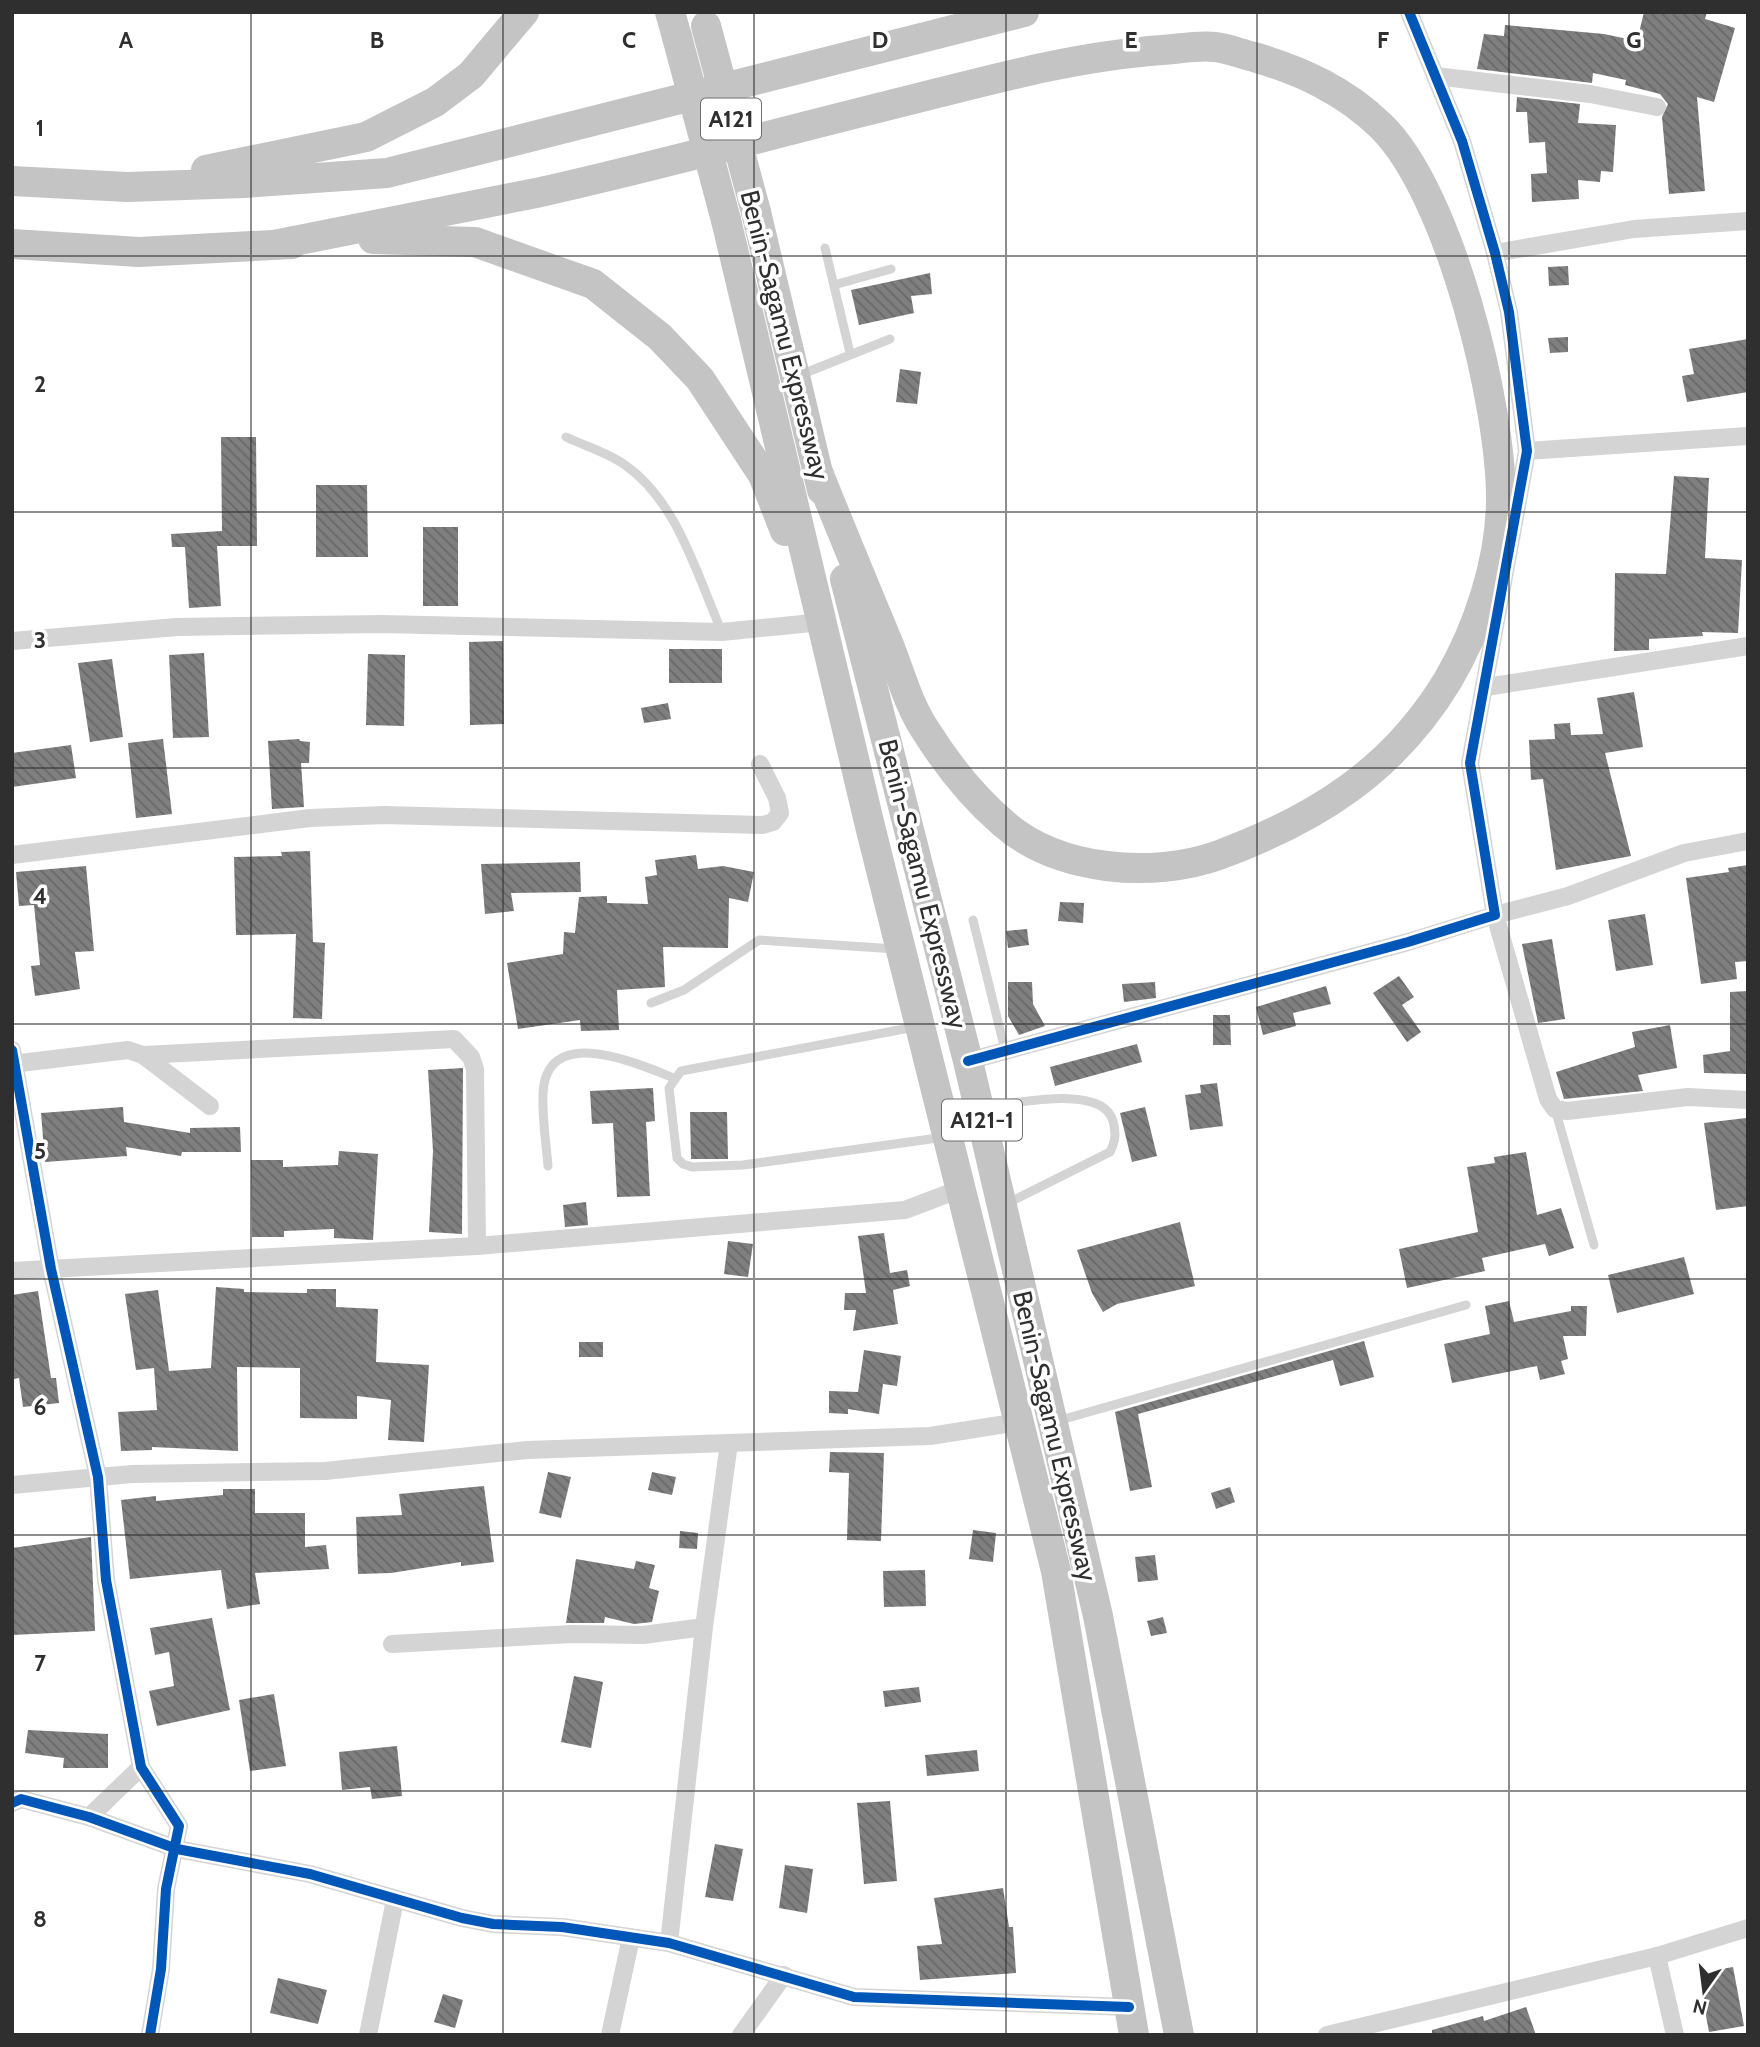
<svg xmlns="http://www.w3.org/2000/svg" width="1760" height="2047" viewBox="0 0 1760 2047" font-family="Cabin,sans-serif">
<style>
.building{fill:url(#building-back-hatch)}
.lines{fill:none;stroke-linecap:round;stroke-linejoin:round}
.service{stroke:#d4d4d4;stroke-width:9}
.minor{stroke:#d4d4d4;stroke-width:18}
.trunk{stroke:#c4c4c4;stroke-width:30}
.trunk-bridge{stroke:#c4c4c4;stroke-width:30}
.cycleway-casing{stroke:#fff;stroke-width:15}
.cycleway{stroke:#0057b8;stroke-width:10}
.grid{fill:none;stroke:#2f2f2f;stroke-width:2;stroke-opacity:0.55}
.labels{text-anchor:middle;stroke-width:7;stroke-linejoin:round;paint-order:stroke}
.shield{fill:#fff;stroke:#6d6d6d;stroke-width:2}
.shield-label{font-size:24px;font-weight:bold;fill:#2f2f2f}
.street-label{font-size:26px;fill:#2f2f2f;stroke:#fff}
.grid-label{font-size:23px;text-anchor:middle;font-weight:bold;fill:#2f2f2f;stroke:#fff;stroke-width:7;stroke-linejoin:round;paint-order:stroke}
</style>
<defs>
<pattern id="building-back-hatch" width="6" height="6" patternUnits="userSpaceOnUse" patternTransform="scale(1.75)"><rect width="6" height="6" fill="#7f7f7f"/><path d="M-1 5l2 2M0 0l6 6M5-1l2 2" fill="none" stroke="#686868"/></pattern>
</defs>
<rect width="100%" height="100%" fill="#fff"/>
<g class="building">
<polygon points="1644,12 1707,12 1705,19 1735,28 1714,102 1697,97 1705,191 1669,194 1662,117 1668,104 1660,94 1625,85 1626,80 1593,73 1592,83 1477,69 1484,34 1504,36 1505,25 1604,34 1637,41"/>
<polygon points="1517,97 1580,104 1578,123 1616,125 1613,172 1601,171 1600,182 1578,180 1579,199 1532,202 1531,174 1547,173 1545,142 1529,143 1527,112 1516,112"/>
<polygon points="1568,266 1569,285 1549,286 1548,267"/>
<polygon points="930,273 932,294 911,296 914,313 859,325 851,290"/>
<polygon points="1568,337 1568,352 1550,353 1548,338"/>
<polygon points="1748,339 1748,392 1687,402 1682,376 1694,374 1689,349"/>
<polygon points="900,369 921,372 917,404 896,402"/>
<polygon points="221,437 256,437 257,546 217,546 221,606 189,608 185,547 172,547 171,534 222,531"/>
<polygon points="1674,476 1709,478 1705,558 1742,560 1738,633 1702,632 1703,636 1649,639 1649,650 1614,651 1615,573 1666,574"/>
<polygon points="316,485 367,485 368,557 316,557"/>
<rect x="423" y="527" width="35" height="79"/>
<polygon points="503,641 504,724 470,725 469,642"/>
<rect x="669" y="649" width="53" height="34"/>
<polygon points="204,653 209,737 173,738 169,655"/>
<polygon points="368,654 405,655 404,726 366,725"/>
<polygon points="112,659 123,737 90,742 78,663"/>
<polygon points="1634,692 1643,747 1605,753 1631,856 1556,870 1543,779 1531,780 1529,740 1555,739 1554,724 1570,723 1571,735 1603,734 1597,698"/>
<polygon points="668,703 671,719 644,723 641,708"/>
<polygon points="163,739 172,814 136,818 128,743"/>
<polygon points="299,739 300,741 310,742 309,763 301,763 304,807 272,809 268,741"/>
<polygon points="71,745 76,778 12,787 12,753"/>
<polygon points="310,851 313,942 325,943 322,1019 293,1018 296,934 236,935 234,857 282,856 281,852"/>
<polygon points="696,855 698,869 723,866 754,872 748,902 729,898 728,948 663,947 665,987 617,990 619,1030 581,1031 580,1020 518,1029 507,963 563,954 564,932 575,933 579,897 607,896 607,903 648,904 645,877 657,875 655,860"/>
<polygon points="580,862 581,892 511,893 514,911 485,914 481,864"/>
<polygon points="1748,865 1748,961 1735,962 1737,979 1701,984 1686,878 1729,872 1728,868"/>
<polygon points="86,866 94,951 75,952 80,989 35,996 31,966 40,965 34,905 19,906 16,872"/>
<polygon points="1060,902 1084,903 1083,923 1058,921"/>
<polygon points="1645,914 1653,965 1616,971 1608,920"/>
<polygon points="1027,929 1029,945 1008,948 1006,931"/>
<polygon points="1552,939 1565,1019 1538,1023 1522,944"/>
<polygon points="1399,976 1414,997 1402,1005 1421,1032 1407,1042 1373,993"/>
<polygon points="1008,982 1032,982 1033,1004 1045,1026 1019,1035 1008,1016"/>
<polygon points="1155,982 1156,998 1124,1002 1122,984"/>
<polygon points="1326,986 1331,1004 1293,1013 1296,1026 1263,1035 1256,1007"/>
<polygon points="1748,991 1748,1074 1704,1073 1703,1055 1730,1051 1730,992"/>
<polygon points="1213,1015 1230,1015 1231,1045 1213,1045"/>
<polygon points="1670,1025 1677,1068 1638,1075 1643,1091 1564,1099 1556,1072 1635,1047 1632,1032"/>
<polygon points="1137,1044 1142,1062 1055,1086 1050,1067"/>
<polygon points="463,1068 462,1234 429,1232 433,1151 428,1070"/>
<polygon points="1217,1083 1223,1126 1190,1130 1185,1095 1201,1093 1200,1085"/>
<polygon points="653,1088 655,1121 646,1122 650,1196 617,1197 613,1123 592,1124 590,1091"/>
<polygon points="123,1107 124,1122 190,1133 190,1128 240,1127 241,1152 182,1152 181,1156 126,1147 127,1156 45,1162 41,1113"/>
<polygon points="1145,1107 1157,1156 1132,1162 1120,1113"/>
<polygon points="690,1112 727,1112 728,1159 691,1159"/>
<polygon points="1746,1118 1748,1206 1716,1210 1704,1123"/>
<polygon points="339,1151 378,1154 373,1240 334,1238 334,1229 284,1231 284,1237 252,1237 251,1160 283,1160 283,1167 338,1165"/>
<polygon points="1526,1152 1537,1215 1561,1208 1574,1248 1549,1256 1545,1244 1482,1258 1485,1271 1407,1288 1399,1249 1478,1232 1467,1167 1495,1163 1494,1157"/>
<polygon points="586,1202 588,1225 565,1227 563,1205"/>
<polygon points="1180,1222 1195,1286 1117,1304 1103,1312 1092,1293 1077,1250"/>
<polygon points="884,1233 890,1273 907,1270 910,1286 893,1290 898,1324 853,1331 856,1310 844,1310 845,1293 866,1293 858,1236"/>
<polygon points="728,1241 753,1244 748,1277 724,1274"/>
<polygon points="1684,1257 1694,1294 1617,1313 1608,1275"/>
<polygon points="216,1287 244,1289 244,1292 307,1293 307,1289 336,1289 336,1307 378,1309 376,1362 429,1365 424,1442 388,1440 391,1400 357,1396 357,1419 300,1418 300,1368 237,1367 238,1451 152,1447 152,1450 121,1451 118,1412 157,1410 154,1368 136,1370 125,1294 158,1290 169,1371 211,1368"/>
<polygon points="38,1291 51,1378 56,1378 59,1403 23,1407 19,1378 14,1379 12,1365 12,1295"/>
<polygon points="1509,1301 1514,1322 1571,1311 1571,1306 1587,1306 1586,1336 1563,1336 1568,1359 1561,1361 1565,1374 1540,1380 1537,1366 1452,1383 1444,1344 1490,1334 1485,1306"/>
<polygon points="1364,1341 1374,1377 1340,1386 1333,1360 1138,1414 1152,1487 1130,1491 1115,1412"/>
<rect x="579" y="1342" width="24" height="15"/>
<polygon points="864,1350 901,1356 897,1386 883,1384 879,1414 848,1409 848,1414 829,1413 829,1391 858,1392"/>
<polygon points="830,1452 884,1453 881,1541 847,1540 849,1473 829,1472"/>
<polygon points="548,1472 571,1477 561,1518 539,1513"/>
<polygon points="652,1472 676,1477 672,1495 648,1490"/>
<polygon points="484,1486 494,1562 461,1566 461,1562 391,1573 358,1574 356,1517 402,1515 399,1494"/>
<polygon points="1230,1487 1235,1502 1216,1509 1211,1493"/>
<polygon points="223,1489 255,1489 255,1513 305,1513 305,1547 326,1545 329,1569 255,1573 260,1604 227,1609 221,1570 130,1579 121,1500 156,1496 156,1501 223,1495"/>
<polygon points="973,1530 996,1533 993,1562 969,1559"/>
<polygon points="680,1531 698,1533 697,1549 679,1548"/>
<polygon points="91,1537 95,1631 12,1635 12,1548"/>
<polygon points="1155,1555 1158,1580 1138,1582 1135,1557"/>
<polygon points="576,1559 634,1569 636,1561 655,1565 649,1588 659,1591 652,1622 634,1624 605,1617 604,1623 566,1623"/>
<polygon points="925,1570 926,1606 884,1607 883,1571"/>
<polygon points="1163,1617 1167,1633 1151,1636 1147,1621"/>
<polygon points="212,1618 230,1710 157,1726 149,1691 174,1686 169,1652 155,1655 150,1628"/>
<polygon points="574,1676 603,1682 591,1748 561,1742"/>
<polygon points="919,1687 921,1702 885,1707 883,1691"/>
<polygon points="274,1694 286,1766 250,1771 239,1700"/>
<polygon points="28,1730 108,1734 108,1768 63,1768 64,1758 25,1753"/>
<polygon points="397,1746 402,1796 372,1799 370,1787 342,1790 339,1752"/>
<polygon points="977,1750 979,1771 927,1776 925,1755"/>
<polygon points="890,1801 897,1881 864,1884 857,1803"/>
<polygon points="715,1844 743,1849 733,1901 705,1897"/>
<polygon points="785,1865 813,1869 807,1913 779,1908"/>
<polygon points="1003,1888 1009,1927 1013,1927 1016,1973 920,1980 917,1946 942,1944 934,1898"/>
<polygon points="1733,1967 1744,2026 1709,2032 1698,1973"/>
<polygon points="278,1978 327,1990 318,2024 270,2013"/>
<polygon points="443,1994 463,2000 455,2028 434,2022"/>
<polygon points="1526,2007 1536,2035 1432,2035 1432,2030 1483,2016 1484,2021"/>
</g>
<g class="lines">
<g class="service">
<polyline points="825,248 850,353"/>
<polyline points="834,285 891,269"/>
<polyline points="800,375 890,339"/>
<path d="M566,437C585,446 609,453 625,465C678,502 697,576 722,632"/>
<polyline points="973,920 1005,1050"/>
<polyline points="651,1003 684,990 759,940 896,949"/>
<polyline points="915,1027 681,1071 669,1088 677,1158 683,1164 692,1167 743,1165 945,1137"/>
<path d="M983,1107C1013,1104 1103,1083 1113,1121C1116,1133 1116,1140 1110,1152L1006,1204"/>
<polyline points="1555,1109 1594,1245"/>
<path d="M548,1166C546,1142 542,1118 543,1094C546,1022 638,1064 674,1078"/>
<polyline points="1057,1421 1466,1305"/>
</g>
<g class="minor">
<polyline points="1435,76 1590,94 1657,107"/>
<polyline points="1495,253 1634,229 1748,221"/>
<polyline points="1527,451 1748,436"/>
<polyline points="12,641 177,627 382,624 722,632 822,622"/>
<polyline points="1486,687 1748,646"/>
<polyline points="1748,841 1684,853 1568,896 1495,915 1548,1099 1555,1109 1567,1111 1688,1097 1748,1100"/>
<polyline points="12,855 310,818 384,815 763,825 773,822 780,813 777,798 760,764"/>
<polyline points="12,1050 51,1269 98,1477 106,1580 141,1767 179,1826 166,1889 161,1969 150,2035"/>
<polyline points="143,1055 454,1039 471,1057 475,1069 477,1246"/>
<polyline points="968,1061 1408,942 1495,915 1470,763 1527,451 1509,312 1495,253 1462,141 1409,12"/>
<polyline points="12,1064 128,1050 143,1055 210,1106"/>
<polyline points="12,1271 477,1246 905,1210 960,1189"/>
<polyline points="12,1485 132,1474 325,1471 527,1450 930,1436 1019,1422"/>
<polyline points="392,1644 572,1634 643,1635 704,1627"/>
<polyline points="12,1803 21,1799 89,1817 177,1849 310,1874 462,1918 493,1924 562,1927 669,1943 854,1997 1129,2007"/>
<polyline points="89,1817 141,1767"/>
<polyline points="669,1943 704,1627 729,1443"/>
<polyline points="1657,1956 1675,2035"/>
<polyline points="368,2035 395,1900"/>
<polyline points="610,2035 631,1938"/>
<polyline points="741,2035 784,1975"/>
<polyline points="1327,2035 1657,1956 1748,1928"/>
</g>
<g class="trunk">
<polyline points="670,12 677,37"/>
<polyline points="206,170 366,137 435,102 471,75 524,12"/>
<polyline points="12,181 127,187 244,183 387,173 1024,12"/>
<polyline points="756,212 822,490"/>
<polyline points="726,220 870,826 1056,1571 1134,2035"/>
<polyline points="373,239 475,242 593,284 660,337 700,379 763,475 785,531"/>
<polyline points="12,244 139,252 292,244"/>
<path d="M274,245C361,227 449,211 536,193C649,168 761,137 874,109C969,86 1064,57 1162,50C1178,49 1198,45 1215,47C1227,48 1241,54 1254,57C1302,71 1345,91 1381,126C1450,193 1502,407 1501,502C1500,562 1478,629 1448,680C1393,771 1316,819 1219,855C1153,879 1057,871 1003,823C974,798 946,763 926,731C909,706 900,673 889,645C865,587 841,530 818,472"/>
<polyline points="845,579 968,1061 1098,1616 1179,2035"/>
</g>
<g class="trunk-bridge">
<polyline points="706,26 756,212"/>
<polyline points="677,37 726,220"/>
</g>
<g class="cycleway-casing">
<g id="cycleway">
<polyline points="12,1050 51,1269 98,1477 106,1580 141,1767 179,1826 166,1889 161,1969 150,2035"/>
<polyline points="968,1061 1408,942 1495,915 1470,763 1527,451 1509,312 1495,253 1462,141 1409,12"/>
<polyline points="12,1803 21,1799 89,1817 177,1849 310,1874 462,1918 493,1924 562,1927 669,1943 854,1997 1129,2007"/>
</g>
</g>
<use href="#cycleway" class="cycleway"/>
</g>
<path class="grid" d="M251,12V2035M503,12V2035M754,12V2035M1006,12V2035M1257,12V2035M1509,12V2035M12,256H1748M12,512H1748M12,768H1748M12,1024H1748M12,1279H1748M12,1535H1748M12,1791H1748"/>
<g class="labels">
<g class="shield">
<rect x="701" y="98.5" width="60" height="41" rx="5"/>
<rect x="942" y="1099.5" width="80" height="41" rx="5"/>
</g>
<g class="shield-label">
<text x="731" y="127">A121</text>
<text x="982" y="1128">A121-1</text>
</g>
<g class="street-label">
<text transform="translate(785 335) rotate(76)" y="9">Benin-Sagamu Expressway</text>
<text transform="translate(923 884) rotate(76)" y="9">Benin-Sagamu Expressway</text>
<text transform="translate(1055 1436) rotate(77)" y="9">Benin-Sagamu Expressway</text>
</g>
</g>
<g class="grid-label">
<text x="126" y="48">A</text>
<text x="377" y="48">B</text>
<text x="629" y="48">C</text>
<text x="880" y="48">D</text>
<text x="1131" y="48">E</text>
<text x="1383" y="48">F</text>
<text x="1634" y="48">G</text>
<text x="40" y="136">1</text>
<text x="40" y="392">2</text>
<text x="40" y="648">3</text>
<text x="40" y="904">4</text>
<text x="40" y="1159">5</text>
<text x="40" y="1415">6</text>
<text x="40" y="1671">7</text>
<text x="40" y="1927">8</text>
</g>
<rect width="1760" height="2047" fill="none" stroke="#2f2f2f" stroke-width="28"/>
<g transform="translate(1704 1991) rotate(194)" stroke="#ffffff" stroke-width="5" paint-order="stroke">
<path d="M0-5L12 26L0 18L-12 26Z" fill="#2f2f2f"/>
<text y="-10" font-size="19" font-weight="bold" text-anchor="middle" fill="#2f2f2f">N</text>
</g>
</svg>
